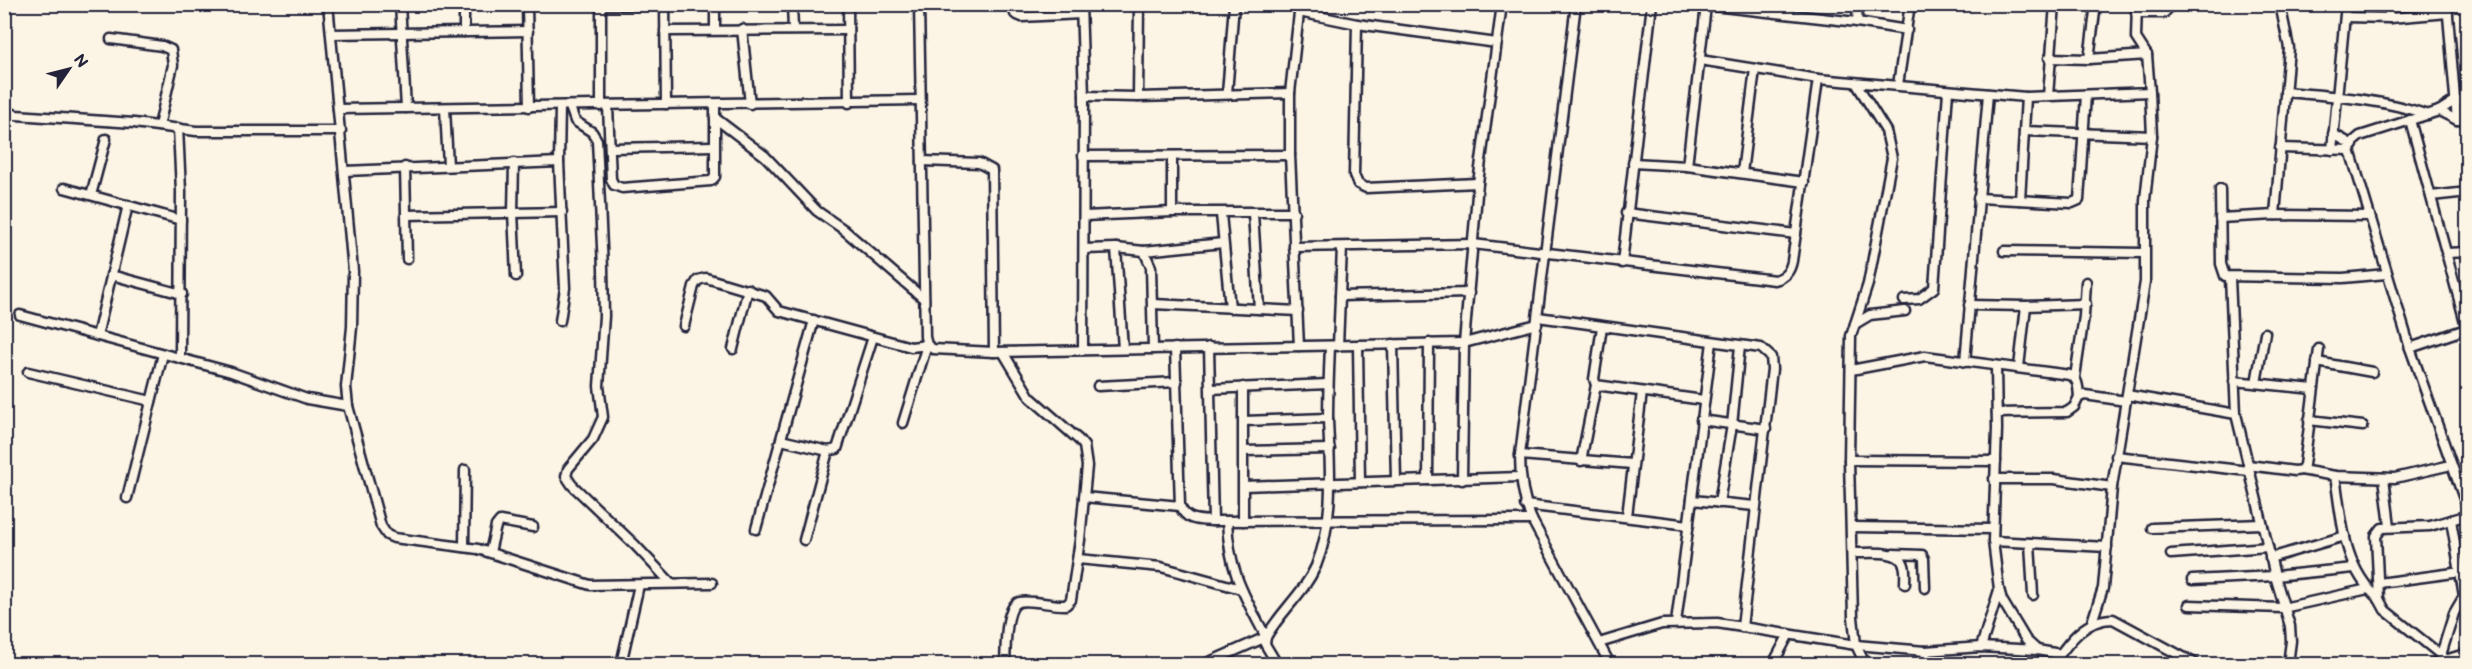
<svg xmlns="http://www.w3.org/2000/svg" width="2472" height="669" viewBox="0 0 2472 669" font-family="'Balsamiq Sans',sans-serif">
<style>
.lines{fill:none;stroke-linecap:round;stroke-linejoin:round}
.minor-casing{stroke:#22223b;stroke-width:13}
.minor{stroke:#fcf5e5;stroke-width:8}
</style>
<rect width="100%" height="100%" fill="#fcf5e5"/>
<filter id="ink" filterUnits="userSpaceOnUse"><feTurbulence type="fractalNoise" baseFrequency=".0167" numOctaves="2"/><feDisplacementMap in="SourceGraphic" scale="12" xChannelSelector="R" yChannelSelector="G"/><feConvolveMatrix kernelMatrix="1 2 1 2 8 2 1 2 1" color-interpolation-filters="sRGB"/></filter>
<g filter="url(#ink)">
<g class="lines">
<g class="minor-casing">
<g id="minor">
<polyline points="328,4 353,271 352,327 346,387 348,406 381,526 387,535 394,538 478,549 590,585 712,583"/>
<polyline points="400,4 406,108"/>
<polyline points="464,4 464,32"/>
<polyline points="527,4 529,107"/>
<polyline points="601,4 601,106"/>
<polyline points="665,4 666,104"/>
<polyline points="715,4 715,30"/>
<polyline points="792,4 793,29"/>
<polyline points="848,4 849,103"/>
<polyline points="919,4 925,337 927,345 933,349 994,352 1464,343 1537,324"/>
<polyline points="1012,4 1015,14 1022,17 1081,14"/>
<polyline points="1081,4 1084,96 1083,350"/>
<path d="M1576,4L1520,455C1520,478 1523,499 1532,520L1610,664"/>
<polyline points="1695,4 1857,22 1907,30"/>
<polyline points="2387,4 2390,18"/>
<polyline points="2447,4 2457,120"/>
<polyline points="601,5 665,5"/>
<polyline points="1299,12 1357,24 1497,43"/>
<polyline points="2136,13 2164,13 2172,4"/>
<polyline points="2345,17 2390,18 2448,13"/>
<polyline points="1857,22 1858,4"/>
<polyline points="1357,24 1354,175 1358,184 1366,188 1478,183"/>
<polyline points="742,29 750,104"/>
<polyline points="665,31 848,30"/>
<polyline points="332,34 528,31"/>
<polyline points="111,39 162,46 171,50 173,65 159,126"/>
<polyline points="2049,58 2089,59 2147,55"/>
<polyline points="2089,59 2096,4"/>
<polyline points="1700,60 1818,79 2026,97 2150,92 2147,55 2136,38 2137,4"/>
<polyline points="1856,83 1886,131 1892,158 1868,284 1851,336 1849,460 1853,617 1856,645 1865,664"/>
<polyline points="1898,85 1910,4"/>
<path d="M2285,92C2332,96 2383,99 2428,115"/>
<polyline points="1227,94 1234,4"/>
<polyline points="1084,96 1138,97 1290,93"/>
<polyline points="2048,96 2055,4"/>
<polyline points="1138,97 1139,4"/>
<polyline points="2468,100 2453,102 2439,111 2360,136 2354,141 2350,150 2410,348 2468,510"/>
<polyline points="608,106 611,179 614,185 622,188 711,181 715,177 715,104"/>
<polyline points="570,107 575,121 592,132 597,140 603,268 604,316 599,386 603,417 593,439 568,469 566,476 572,485 635,545 671,583"/>
<polyline points="445,108 448,166"/>
<polyline points="338,109 920,100"/>
<polyline points="4,110 16,115 134,123 196,131 341,131"/>
<polyline points="2439,111 2457,120 2468,119"/>
<polyline points="715,118 765,156 817,211 843,229 924,299"/>
<polyline points="2410,120 2468,333"/>
<polyline points="178,128 181,191 180,358"/>
<polyline points="2024,131 2152,136"/>
<polyline points="2333,134 2353,145"/>
<polyline points="610,148 714,146"/>
<polyline points="2280,148 2350,150"/>
<polyline points="2332,150 2346,4"/>
<polyline points="1083,156 1290,155"/>
<polyline points="922,161 979,163 992,170 994,352"/>
<polyline points="514,163 513,212 516,276"/>
<polyline points="1633,163 1687,166 1804,182"/>
<polyline points="1687,166 1706,6"/>
<polyline points="405,167 407,259"/>
<polyline points="345,171 559,162"/>
<polyline points="1742,173 1755,69"/>
<polyline points="64,188 181,220"/>
<polyline points="2220,189 2221,264 2225,276 2343,278 2386,274"/>
<polyline points="91,195 106,139"/>
<polyline points="2431,196 2468,192"/>
<polyline points="1978,198 2072,203 2079,200 2086,95"/>
<polyline points="2020,200 2026,97"/>
<polyline points="1172,212 1172,156"/>
<polyline points="1253,213 1259,309"/>
<polyline points="1626,213 1796,234"/>
<polyline points="1221,214 1230,308"/>
<polyline points="406,215 562,212"/>
<polyline points="2275,215 2289,48 2280,4"/>
<polyline points="1084,216 1172,212 1294,212"/>
<polyline points="2220,218 2275,215 2370,216"/>
<path d="M1294,247L1473,244L1775,280C1786,277 1790,271 1792,261L1818,79"/>
<polyline points="1116,248 1123,349"/>
<polyline points="1084,249 1116,248 1144,251 1151,267 1153,349"/>
<polyline points="1144,251 1223,243"/>
<polyline points="2004,251 2144,253"/>
<polyline points="2447,253 2468,252"/>
<polyline points="1622,263 1652,4"/>
<polyline points="111,275 182,294"/>
<polyline points="2230,278 2236,414 2275,576 2290,626 2291,641 2288,664"/>
<polyline points="1340,296 1469,293"/>
<polyline points="1904,300 1919,299 1934,288 1948,91"/>
<polyline points="1153,304 1298,311"/>
<polyline points="1969,305 2026,306 2086,304"/>
<polyline points="20,315 231,372 307,399 348,406"/>
<polyline points="1538,317 1761,348 1771,357 1772,369 1742,627"/>
<polyline points="560,321 565,288 559,162 560,107"/>
<polyline points="1855,324 1870,315 1905,311"/>
<polyline points="684,326 694,286 698,280 706,278 766,296 779,311 911,347 927,345 903,423"/>
<polyline points="1602,327 1594,379 1596,385 1703,400"/>
<polyline points="97,336 128,205"/>
<polyline points="1393,344 1396,481"/>
<polyline points="1299,346 1290,155 1290,93 1300,4"/>
<polyline points="1338,346 1342,247"/>
<polyline points="1358,346 1360,482"/>
<polyline points="1209,347 1213,521"/>
<path d="M1175,348L1180,506C1186,521 1198,520 1213,521L1532,520"/>
<polyline points="2410,348 2466,329"/>
<polyline points="733,349 748,289"/>
<path d="M1003,352L1030,397L1079,440L1084,446L1087,466L1080,540L1071,600L1066,605C1053,606 1030,599 1019,602C1004,607 1006,651 1005,664"/>
<polyline points="1965,362 1988,94"/>
<polyline points="2317,362 2372,372"/>
<polyline points="1996,366 1997,429 1993,541 1999,589 2002,600 2026,640 2037,650"/>
<polyline points="2019,367 2026,306"/>
<path d="M1851,370L1925,356L2070,375C2079,379 2078,388 2079,397"/>
<polyline points="28,372 151,401"/>
<polyline points="2075,377 2084,316 2086,282"/>
<polyline points="2234,381 2313,389"/>
<polyline points="2256,383 2265,333"/>
<polyline points="1098,386 1177,382"/>
<polyline points="1211,389 1328,384"/>
<polyline points="2127,395 2236,414"/>
<polyline points="1997,413 2067,412 2074,407 2079,397 2085,395 2126,401"/>
<polyline points="1701,420 1766,429"/>
<polyline points="2309,420 2363,426"/>
<polyline points="1244,421 1328,418"/>
<polyline points="781,440 828,451 837,449 873,337"/>
<polyline points="1244,451 1330,449"/>
<polyline points="1520,455 1632,464"/>
<polyline points="2116,456 2249,471"/>
<polyline points="1849,460 1996,461"/>
<polyline points="1581,461 1596,385"/>
<polyline points="2248,465 2295,471 2301,470 2304,465 2319,349"/>
<polyline points="2301,470 2335,476 2395,478 2451,465"/>
<path d="M2335,476C2342,521 2343,568 2379,599"/>
<polyline points="2384,478 2390,526"/>
<polyline points="1994,479 2054,479 2112,487"/>
<polyline points="1428,480 1429,343"/>
<polyline points="1462,480 1464,343 1478,183 1502,4"/>
<polyline points="1244,486 1520,477"/>
<polyline points="1084,497 1180,506"/>
<polyline points="127,498 163,354"/>
<polyline points="1692,500 1755,506"/>
<polyline points="1719,503 1732,425 1740,346"/>
<polyline points="1525,505 1689,525"/>
<polyline points="1627,516 1642,392"/>
<polyline points="1243,521 1243,387"/>
<polyline points="1852,527 1993,529"/>
<polyline points="2152,528 2262,524"/>
<polyline points="756,529 814,320"/>
<polyline points="804,540 828,451"/>
<polyline points="1993,541 2107,547"/>
<polyline points="2030,543 2033,595"/>
<polyline points="464,547 465,470"/>
<polyline points="490,552 496,526 500,521 533,527"/>
<path d="M1852,553C1865,554 1899,548 1904,565C1906,571 1905,578 1905,584"/>
<polyline points="1893,554 1922,555 1924,559 1925,588"/>
<polyline points="2171,554 2268,547"/>
<polyline points="2270,558 2345,536"/>
<polyline points="1078,559 1161,567 1241,589"/>
<polyline points="2192,580 2275,576 2354,568"/>
<polyline points="2379,583 2461,572"/>
<polyline points="2189,605 2283,608 2368,589"/>
<polyline points="2092,622 2103,588 2112,487 2145,282 2145,200 2152,136 2150,92"/>
<polyline points="1676,623 1712,342"/>
<polyline points="1599,643 1662,624 1717,623 1856,645 1925,651 1981,647 2037,650 2060,654"/>
<polyline points="1981,647 1999,590"/>
<polyline points="1925,651 1927,664"/>
<polyline points="2441,655 2454,613 2464,596 2451,520"/>
<polyline points="621,664 639,585"/>
<path d="M1205,664L1266,637C1243,594 1229,571 1227,521"/>
<path d="M1277,664L1265,644L1266,637C1281,611 1304,593 1316,566C1335,519 1330,469 1328,420C1328,395 1329,370 1330,346"/>
<polyline points="1773,664 1789,634"/>
<path d="M2053,664C2068,643 2084,619 2113,619L2196,664"/>
<polyline points="2432,664 2468,653"/>
<polyline points="2452,664 2385,610 2379,599 2376,536 2382,528 2430,526 2468,515"/>
</g>
</g>
<use href="#minor" class="minor"/>
</g>
</g>
<rect width="2472" height="669" fill="none" stroke="#fcf5e5" stroke-width="24"/>
<rect x="12" y="12" width="2448" height="645" fill="none" stroke="#22223b" stroke-width="2" filter="url(#ink)"/>
<g transform="translate(69 69) rotate(55)" stroke="#fcf5e5" stroke-width="4.5" paint-order="stroke">
<path d="M0-4.5L10 22L0 15L-10 22Z" fill="#22223b"/>
<text y="-9" font-size="16" font-weight="bold" text-anchor="middle" fill="#22223b">N</text>
</g>
</svg>
